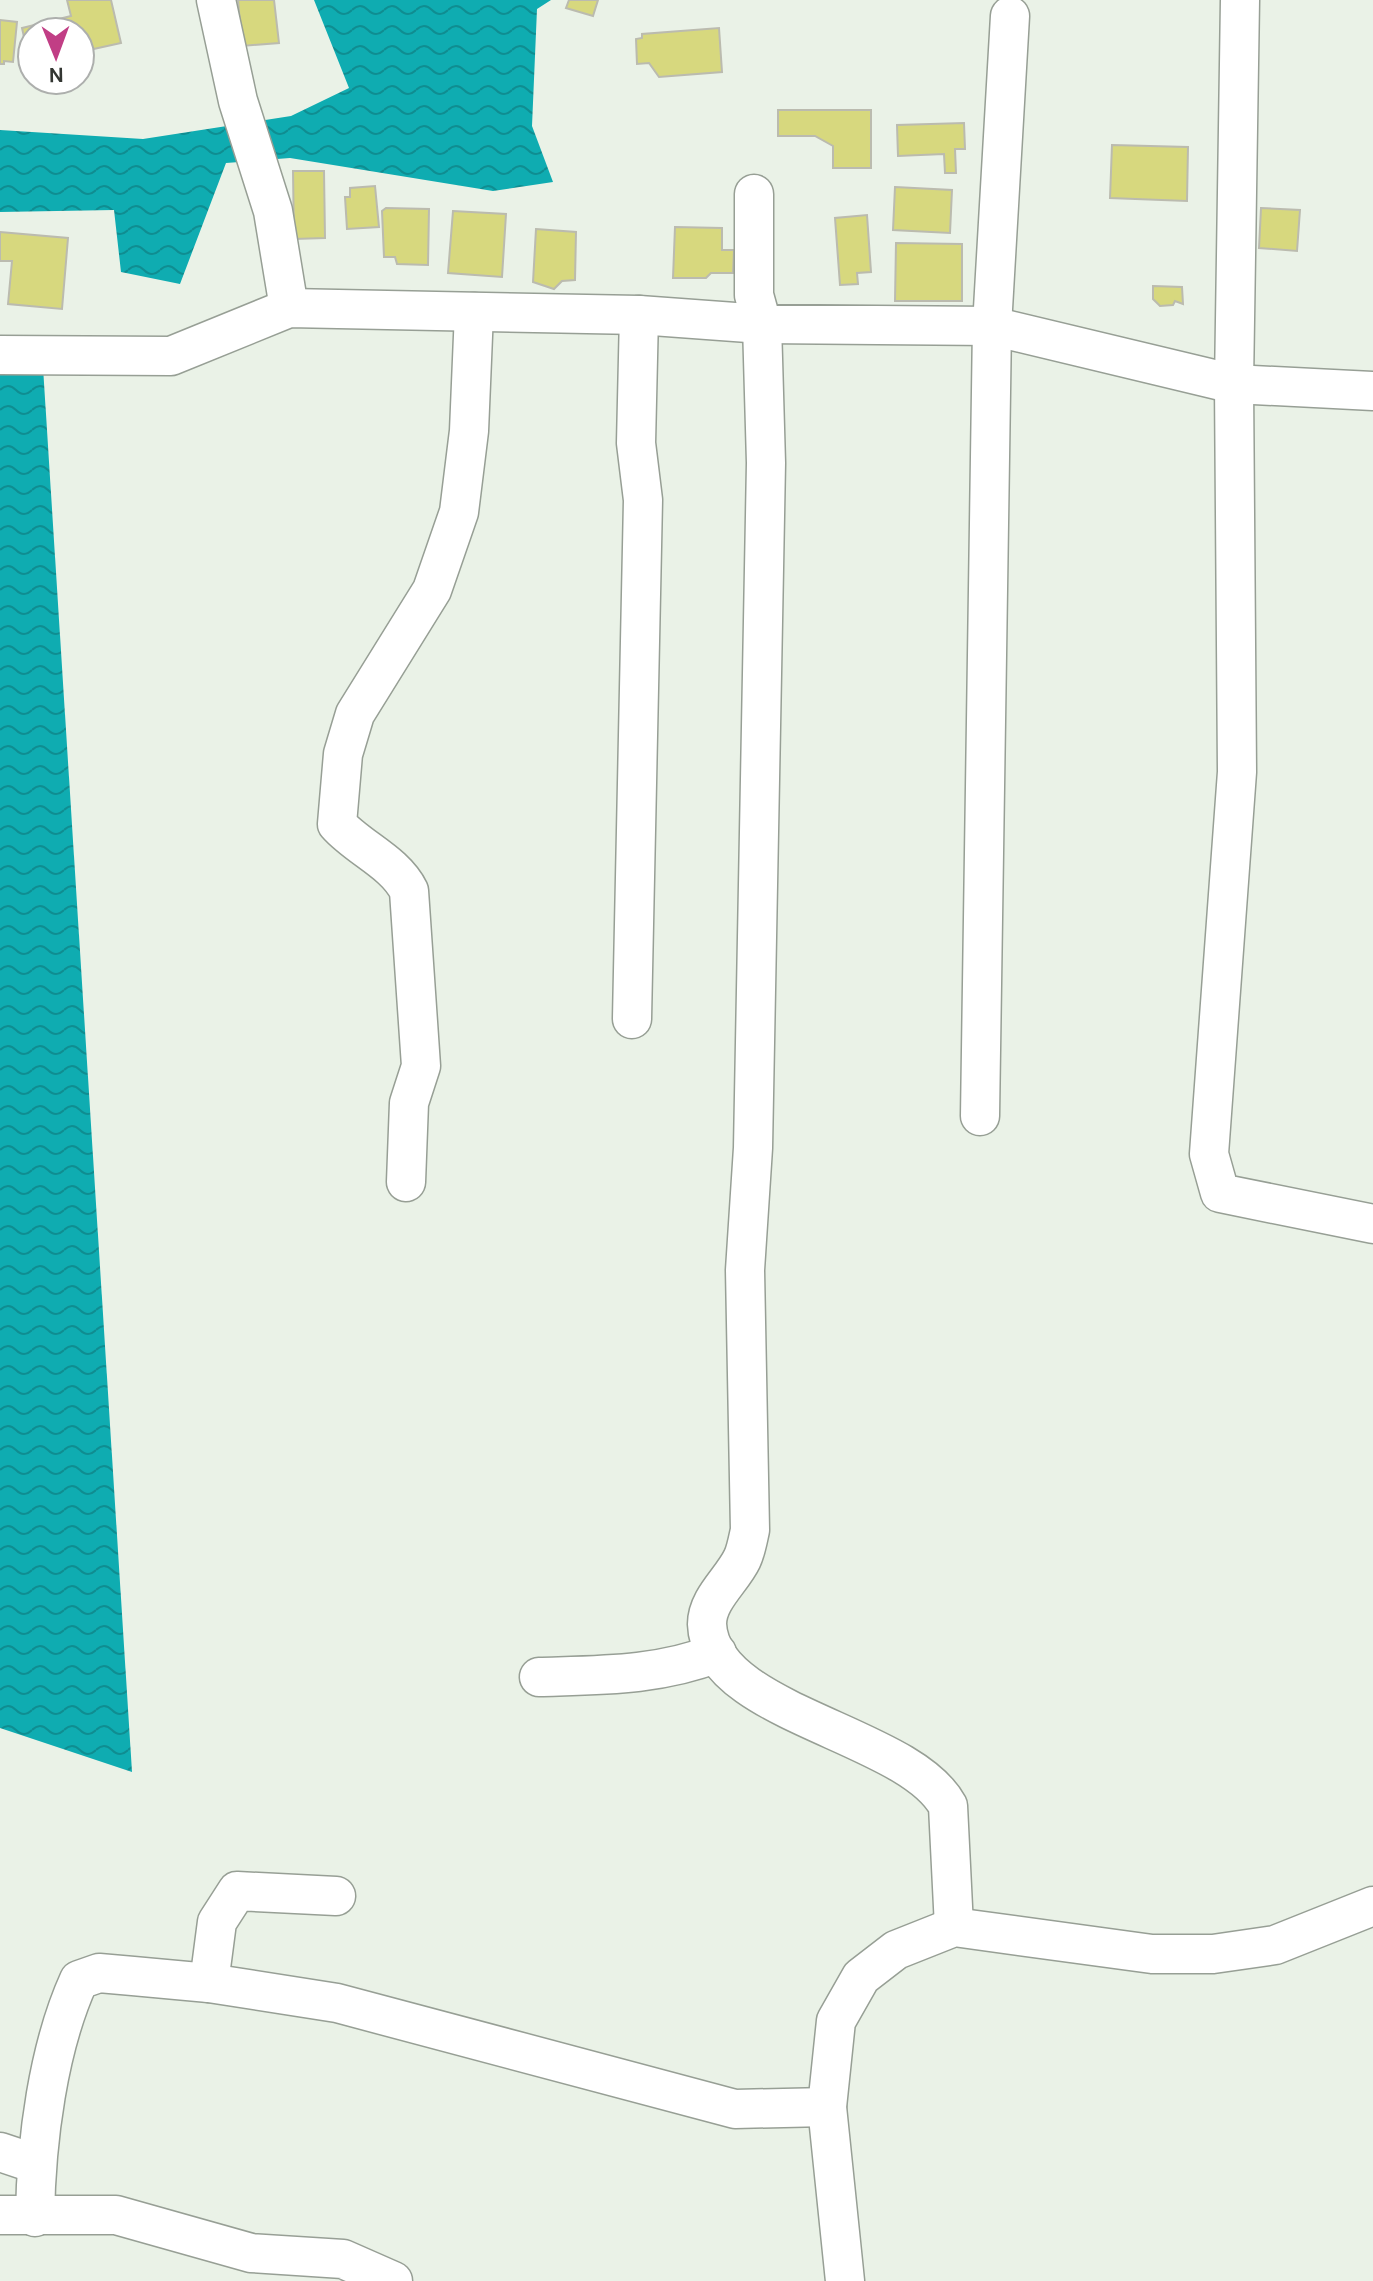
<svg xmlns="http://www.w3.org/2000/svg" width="1373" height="2281" viewBox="0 0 1373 2281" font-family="Karla,sans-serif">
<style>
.water{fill:url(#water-waves)}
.building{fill:#d7d87e;stroke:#bbbbaf;stroke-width:2}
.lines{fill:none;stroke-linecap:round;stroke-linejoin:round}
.minor-casing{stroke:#979f95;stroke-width:41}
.minor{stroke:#fff;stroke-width:38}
</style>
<defs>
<pattern id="water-waves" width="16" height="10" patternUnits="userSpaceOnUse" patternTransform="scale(2)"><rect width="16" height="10" fill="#0facb1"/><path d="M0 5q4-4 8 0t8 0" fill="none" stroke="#0f8d91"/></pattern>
</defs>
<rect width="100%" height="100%" fill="#eaf2e7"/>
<g class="water">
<polygon points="314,0 551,0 537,9 532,126 553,182 493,191 290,158 226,163 180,284 121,272 114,210 0,212 0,130 143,139 291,116 349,88"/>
<polygon points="43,367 132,1772 0,1728 0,369"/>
</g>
<g class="building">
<polygon points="67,0 111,0 121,43 80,52 80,32 32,32 30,64 22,28 71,16"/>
<polygon points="238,0 274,0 279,43 242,46"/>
<polygon points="569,0 598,0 593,16 566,8"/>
<polygon points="0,20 17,22 13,62 4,61 4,64 0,64"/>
<polygon points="719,28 722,72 659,77 649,63 637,64 636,39 642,38 642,34"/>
<polygon points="778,110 871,110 871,168 833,168 833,146 815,136 778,136"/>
<polygon points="964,123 965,149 955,149 956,173 945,173 944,154 898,156 897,125"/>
<polygon points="1112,145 1188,147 1187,201 1110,198"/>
<polygon points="293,171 324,171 325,238 294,239"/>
<polygon points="375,186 379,227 347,229 345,197 350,197 350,188"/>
<polygon points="895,187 952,190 950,233 893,230"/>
<polygon points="386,208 429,209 428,265 397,264 395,257 384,257 382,211"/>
<polygon points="1261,208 1300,210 1297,251 1259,248"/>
<polygon points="453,211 506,214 502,277 448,273"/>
<polygon points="867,215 871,272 857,273 858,284 840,285 835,218"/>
<polygon points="675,227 722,228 722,250 734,250 733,273 711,273 706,278 673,278"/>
<polygon points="536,229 576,232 575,280 562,281 554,289 533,282"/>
<polygon points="0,232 68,238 62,309 8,304 12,261 0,261"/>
<polygon points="896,243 962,244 962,301 895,301"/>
<polygon points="1153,286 1182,287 1183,304 1175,301 1173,305 1160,306 1153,299"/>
</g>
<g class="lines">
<g class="minor-casing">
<g id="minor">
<polyline points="216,0 238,101 273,211 289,308"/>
<polyline points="1240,0 1234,384 1237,772 1209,1154 1220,1193 1373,1224"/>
<path d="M754,194V295L762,324L766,463L753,1148L745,1270L750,1530C748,1539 746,1551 742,1559C732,1580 707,1599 707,1624C710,1714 909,1733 948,1806L954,1927"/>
<polyline points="0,355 171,356 289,308 639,315 762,324 992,326 1234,384 1373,391"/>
<polyline points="632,1019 643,500 636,443 639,315"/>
<polyline points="980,1116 992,326 1010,16"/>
<path d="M406,1182L409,1103L421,1066L409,891C395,862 358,848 337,824L343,754L355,714L432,590L459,512L469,431L474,312"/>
<path d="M539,1677C601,1675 658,1676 717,1653"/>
<polyline points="209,1983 217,1922 237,1891 336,1896"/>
<polyline points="0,2152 36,2164"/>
<polyline points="0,2215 116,2215 251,2253 343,2259 393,2281"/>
<path d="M35,2217C36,2141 48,2048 79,1980L99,1973L133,1976L209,1983L337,2003L735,2109L827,2107"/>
<polyline points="845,2281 827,2107 836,2021 861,1977 896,1950 954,1927 1152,1954 1213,1954 1275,1945 1373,1906"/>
</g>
</g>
<use href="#minor" class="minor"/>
</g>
<g transform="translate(56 56) rotate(179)"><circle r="38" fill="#ffffff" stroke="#adafad" stroke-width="2"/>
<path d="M0-6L14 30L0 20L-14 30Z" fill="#c13e85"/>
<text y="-12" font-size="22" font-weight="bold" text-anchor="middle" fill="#333632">N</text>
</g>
</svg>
